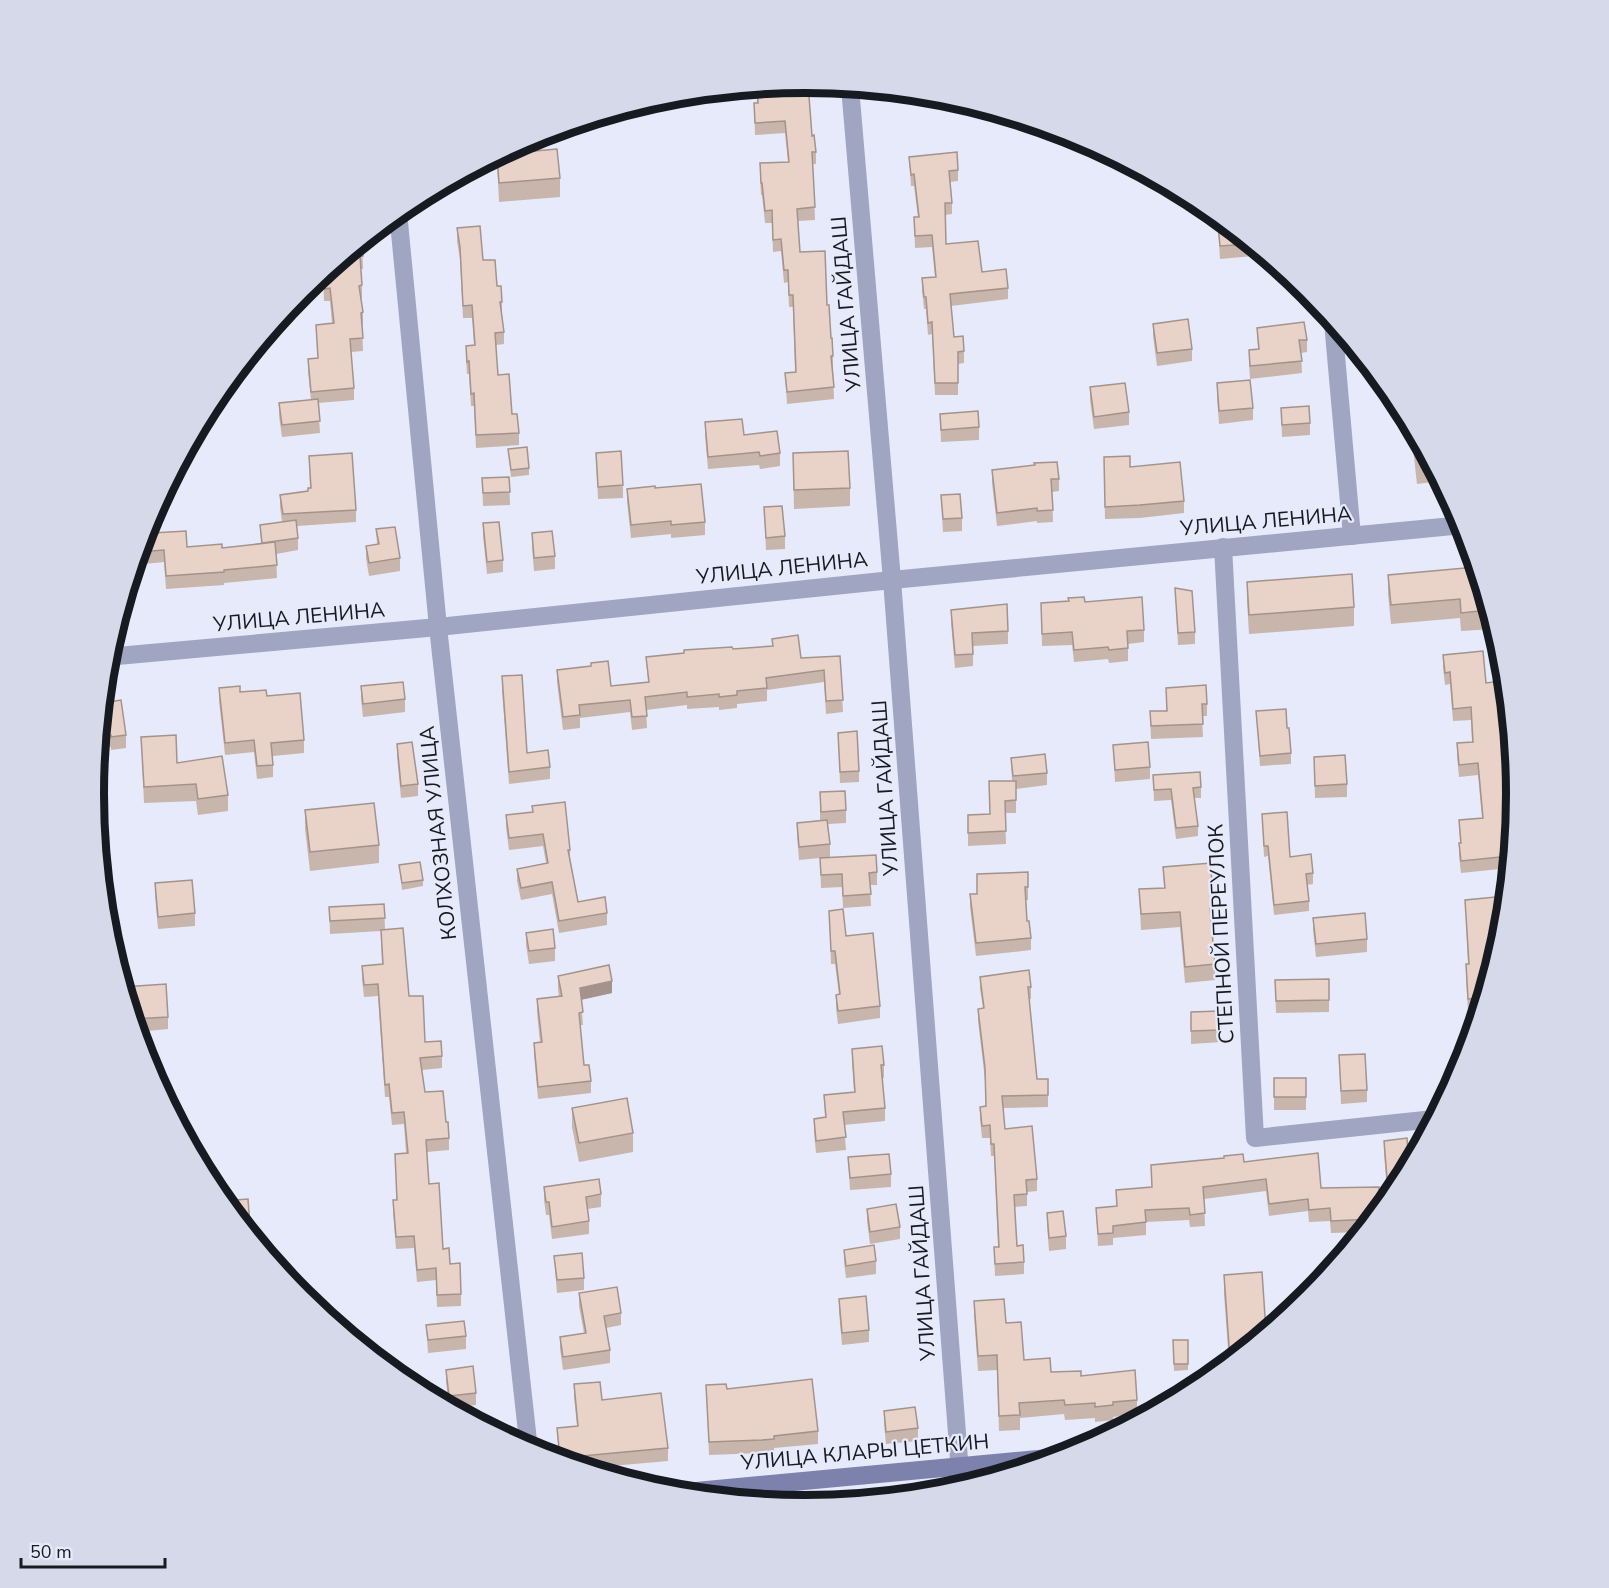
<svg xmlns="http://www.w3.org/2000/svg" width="1609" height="1588" viewBox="0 0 1609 1588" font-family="'Nunito Sans',sans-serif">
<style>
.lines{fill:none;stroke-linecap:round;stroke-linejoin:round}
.minor{stroke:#a0a5c1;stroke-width:18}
.tertiary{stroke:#a0a5c1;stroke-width:18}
.secondary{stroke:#7c82ab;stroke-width:18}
.wall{fill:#c8b5ac}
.shaded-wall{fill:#a3938c}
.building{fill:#e9d2c8;stroke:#a3938c;stroke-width:1.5}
.labels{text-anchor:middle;stroke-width:4.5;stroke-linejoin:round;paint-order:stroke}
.street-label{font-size:21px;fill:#181a21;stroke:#e7eafb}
.rim{fill:none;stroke:#181a21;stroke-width:8}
</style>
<rect width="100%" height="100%" fill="#e7eafb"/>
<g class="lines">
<g class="minor">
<polyline points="850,87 892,580 961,1486"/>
<polyline points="398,212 438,627 529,1450"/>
<polyline points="1333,322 1352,536"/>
<polyline points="1223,547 1255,1138 1434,1119"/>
</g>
<polyline class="tertiary" points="106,657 438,627 892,580 1463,525"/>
<polyline class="secondary" points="675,1493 1059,1457"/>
</g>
<g class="wall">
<polygon points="805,82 812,136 816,152 816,164 813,164 815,220 798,221 800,252 827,305 833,356 833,368 834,399 787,404 785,373 795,372 793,307 789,307 788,282 784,283 781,251 773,252 772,223 765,223 762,195 761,195 760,176 760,163 788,162 785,133 755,135 754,103 757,103 756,87"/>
<polygon points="932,95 944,96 957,100 933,103"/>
<polygon points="999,113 1015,118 999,120"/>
<polygon points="501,154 560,178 560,197 499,202 497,161 485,162"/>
<polygon points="909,157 958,170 958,181 950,182 952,203 952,214 945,215 946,244 982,272 1008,288 1008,299 951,306 954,337 964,351 964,363 958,364 958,395 935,395 932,334 928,335 926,309 924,309 922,290 922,278 935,277 932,247 915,248 914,217 918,217 914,186 911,186"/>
<polygon points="1226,224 1264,255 1220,259 1218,225"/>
<polygon points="457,228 483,260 497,286 502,302 502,315 504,332 504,344 496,345 498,375 519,433 519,445 476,448 474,406 471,406 469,374 467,374 466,359 466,346 474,345 472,318 463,318 460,259 457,241"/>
<polygon points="362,241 363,269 361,269 362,285 362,298 361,298 363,312 363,325 362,325 363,351 351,352 354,388 354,400 318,403 320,433 282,437 279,416 279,403 311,400 308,371 308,359 318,358 316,325 332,323 330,301 324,301 323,273 337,269 336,262"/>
<polygon points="1153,324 1192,349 1192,361 1157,366 1153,336"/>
<polygon points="1257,328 1307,340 1307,352 1301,353 1302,373 1250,379 1249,363 1249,350 1258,349"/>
<polygon points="1379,378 1396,399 1379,399"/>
<polygon points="1217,383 1253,408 1253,420 1219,424 1217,395"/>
<polygon points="1090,387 1129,412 1129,425 1094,429 1090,400"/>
<polygon points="1281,408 1310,423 1310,435 1282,437"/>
<polygon points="940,414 979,427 979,440 941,442"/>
<polygon points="705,422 744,435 780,453 780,466 760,469 759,465 708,469 705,435"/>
<polygon points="1413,431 1440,481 1417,484 1413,448"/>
<polygon points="508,449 529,468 529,475 511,477"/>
<polygon points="596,453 623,485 623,498 598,499"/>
<polygon points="793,453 850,488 850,506 794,509"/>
<polygon points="309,456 356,510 356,522 297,526 298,538 298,550 276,554 277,578 224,583 224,585 166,589 164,562 134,565 147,521 152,533 187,547 222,548 261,544 260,525 282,522 280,507 280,495 308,491 310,488"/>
<polygon points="1130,467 1184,501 1184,513 1140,518 1105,519 1104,470"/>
<polygon points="992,470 1059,479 1059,491 1052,492 1053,522 1037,523 1037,521 997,526 992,483"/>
<polygon points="509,477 510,505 483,506 482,478"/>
<polygon points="655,488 705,522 705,535 671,538 671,534 631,538 627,501 627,489"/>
<polygon points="941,495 962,518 962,531 943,532"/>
<polygon points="764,507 785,536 785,549 766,550"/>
<polygon points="483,523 503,560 503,572 487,574 483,536"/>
<polygon points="376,529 400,558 400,571 369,576 366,558 366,546 377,544"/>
<polygon points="532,533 555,556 555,569 534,571 532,546"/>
<polygon points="1476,567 1494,629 1461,631 1460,618 1391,624 1388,594 1388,575"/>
<polygon points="1247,582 1354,607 1354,626 1249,634 1247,601"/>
<polygon points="1175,588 1195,632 1195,644 1178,645"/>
<polygon points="1085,602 1144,630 1144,642 1128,644 1128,661 1109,663 1108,659 1074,662 1072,645 1042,646 1041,603"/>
<polygon points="951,610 1008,631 1008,644 973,646 973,666 955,668 951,623"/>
<polygon points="772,639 801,658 840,656 843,712 826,714 824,682 767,690 767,701 737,704 737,708 719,710 719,707 687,709 687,705 646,710 647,728 632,730 630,712 580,718 580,728 563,730 557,682 557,670 611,686 648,682 646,657 772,646"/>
<polygon points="1443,655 1486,683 1504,704 1504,716 1502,716 1503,738 1509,759 1509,772 1505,772 1509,815 1514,815 1509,868 1461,873 1459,856 1459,843 1460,843 1459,820 1482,818 1478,775 1459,777 1457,756 1457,743 1472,742 1471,720 1453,721 1450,684 1445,685 1443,667"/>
<polygon points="502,676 527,753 550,767 550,779 509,784 502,689"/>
<polygon points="361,686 405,699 405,712 363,717 361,699"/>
<polygon points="219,688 267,696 304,740 304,753 273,756 273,777 257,779 254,752 225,755 219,701"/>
<polygon points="1166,688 1207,704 1207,716 1202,716 1203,737 1151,739 1150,711 1166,711"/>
<polygon points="102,703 126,735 126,748 111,750 111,747 97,749"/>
<polygon points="1256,711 1287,728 1291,753 1291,764 1260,766"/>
<polygon points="838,733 859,771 859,782 840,783"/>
<polygon points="141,737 177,763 228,795 228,811 198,815 196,801 144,803"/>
<polygon points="397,744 418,784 418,796 401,798 397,756"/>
<polygon points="1113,745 1150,767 1150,779 1115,782"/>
<polygon points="1314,757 1347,784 1347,797 1315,798"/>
<polygon points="1011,758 1047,773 1047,785 1016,789 1016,813 1005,813 1006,844 968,846 968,815 990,814 1012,781"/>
<polygon points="1153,775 1201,787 1201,798 1194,798 1198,826 1198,836 1176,839 1171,800 1154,801"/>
<polygon points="820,792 846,810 846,823 828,824 830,844 830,857 799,860 797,835 797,823 820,820"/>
<polygon points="532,806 570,850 570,858 578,902 607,913 607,925 559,933 552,894 521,900 517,881 517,869 546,863 543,846 509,850 506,827 506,815 532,812"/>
<polygon points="305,810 379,845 379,863 310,871 305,829"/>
<polygon points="1262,814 1290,857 1313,873 1313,884 1307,885 1309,901 1309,911 1274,915 1268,856 1264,857"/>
<polygon points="820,858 877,872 877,885 870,885 871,906 843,908 842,887 821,888"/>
<polygon points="399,865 423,880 423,886 402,890"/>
<polygon points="1163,867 1213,909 1213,925 1211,925 1215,964 1215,980 1185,983 1180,927 1141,930 1139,889 1164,888"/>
<polygon points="977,874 1028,887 1028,900 1026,900 1027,921 1031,938 1031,950 976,956 970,907 970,894 977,894"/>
<polygon points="155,883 195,913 195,926 158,929 155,896"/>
<polygon points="1465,900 1502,933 1479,1011 1468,1011 1466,977 1466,964 1468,964"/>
<polygon points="384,904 385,929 425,1042 442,1056 442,1068 422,1070 425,1092 446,1122 449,1138 449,1150 427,1152 429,1184 443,1249 450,1264 461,1294 461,1306 437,1307 436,1280 417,1282 414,1248 396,1249 393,1212 393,1200 397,1200 395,1154 406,1153 404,1124 392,1125 389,1097 385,1097 378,996 364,997 362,979 362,966 382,965 381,931 330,934 329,907"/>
<polygon points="829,911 846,936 880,1006 880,1018 838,1024 836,1008 836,995 839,995 835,964 831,964"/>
<polygon points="1313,918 1367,939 1367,952 1316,957 1313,930"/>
<polygon points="526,933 555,948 555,961 529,964 526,945"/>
<polygon points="558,976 612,993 581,1000 583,1025 580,1025 584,1065 591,1081 591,1093 538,1099 534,1055 534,1043 540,1042 537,1012 537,999 559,997 558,989"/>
<polygon points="980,977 1031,987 1031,999 1029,999 1037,1079 1048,1079 1048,1107 1003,1108 1005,1129 1037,1179 1037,1191 1027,1192 1027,1206 1014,1207 1017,1246 1024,1262 1024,1274 995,1276 994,1247 998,1247 994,1156 991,1156 990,1138 982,1138 980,1119 980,1107 986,1106 985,1080 978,1021 978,1009 983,1008 980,989"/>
<polygon points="1329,979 1329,1012 1276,1013 1275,980"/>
<polygon points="123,987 168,1017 168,1029 137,1032"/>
<polygon points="1220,1011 1221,1042 1191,1044 1191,1012"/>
<polygon points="852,1049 884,1065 884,1078 882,1078 885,1108 885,1121 844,1125 846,1150 816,1153 814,1131 814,1119 825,1118 824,1095 854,1092 852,1062"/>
<polygon points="1339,1055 1367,1090 1367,1102 1341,1104"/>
<rect x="1274" y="1078" width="32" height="32"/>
<polygon points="572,1108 633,1133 633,1152 579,1162 572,1127"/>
<polygon points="1384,1141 1409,1164 1396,1189 1387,1190 1384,1153"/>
<polygon points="848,1157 891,1174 891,1187 850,1190"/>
<polygon points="1244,1162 1380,1209 1361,1232 1331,1233 1330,1221 1309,1222 1308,1211 1269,1216 1266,1191 1204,1199 1205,1226 1190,1227 1189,1220 1146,1222 1146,1235 1113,1238 1113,1245 1098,1246 1096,1208 1116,1207 1116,1190 1152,1187 1151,1165"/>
<polygon points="544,1187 601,1194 601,1207 587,1209 589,1221 589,1234 552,1239 549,1215 546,1215 544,1200"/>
<polygon points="223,1201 250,1226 250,1235"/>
<polygon points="867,1209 900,1227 900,1239 870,1244 867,1221"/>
<polygon points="1047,1213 1066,1236 1066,1249 1049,1251 1047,1225"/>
<polygon points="844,1250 876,1261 876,1274 846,1278 844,1262"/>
<polygon points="554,1256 584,1278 584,1290 557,1293"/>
<polygon points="1224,1275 1266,1331 1229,1362 1224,1294"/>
<polygon points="579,1293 621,1313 621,1325 606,1328 610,1350 610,1363 563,1370 560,1349 560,1337 584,1333 579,1306"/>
<polygon points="839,1299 869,1330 869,1342 842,1345 839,1312"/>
<polygon points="974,1301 1006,1323 1024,1360 1051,1372 1081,1376 1137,1400 1137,1414 1113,1417 1113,1420 1095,1422 1095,1418 1065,1420 1064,1414 1020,1418 1020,1430 999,1431 997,1370 978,1371 974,1316"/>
<polygon points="426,1325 466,1336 466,1349 428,1353"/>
<polygon points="1173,1340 1188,1340 1188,1370 1174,1371"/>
<polygon points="446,1370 476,1393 476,1405 451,1408 449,1407 446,1382"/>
<polygon points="574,1384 602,1400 668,1448 668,1461 588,1468 559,1459 557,1428 577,1426 574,1397"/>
<polygon points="706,1385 727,1389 818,1431 818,1444 774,1448 774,1451 762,1453 709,1455"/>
<polygon points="884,1411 918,1428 918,1441 886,1444 884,1424"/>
</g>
<polygon class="shaded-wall" points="612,981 612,993 580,1000 580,988"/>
<g class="building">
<polygon points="805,82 808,83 812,136 814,135 816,152 812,152 815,207 797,209 800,252 825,251 827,305 829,305 831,338 832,338 833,356 831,356 834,387 787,392 785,373 796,372 793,295 789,295 788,270 784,270 781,239 773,240 772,210 765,211 762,183 761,183 760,163 789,162 785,121 755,123 754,103 758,103 757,87"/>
<polygon points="557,149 560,178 499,183 497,156 501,154"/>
<polygon points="957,152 958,170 949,171 952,203 945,203 946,244 978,241 982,272 1006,269 1008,288 950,294 954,337 963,336 964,351 958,352 958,383 935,383 932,322 928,323 926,297 924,297 922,278 936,277 932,235 915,236 914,217 919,217 914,174 911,175 909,157"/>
<polygon points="1226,224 1250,244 1220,246 1218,225"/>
<polygon points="480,226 483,260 495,260 497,286 501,286 502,302 500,302 504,332 495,333 498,375 509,374 512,414 517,414 519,433 476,435 474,393 471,394 469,361 467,362 466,346 475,345 472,305 463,306 460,247 457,228"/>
<polygon points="362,241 363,256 360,256 362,285 359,286 363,312 361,313 363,338 350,339 354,388 311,392 308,359 318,358 316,325 334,323 330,288 324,289 323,273 328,269 337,269 337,262"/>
<polygon points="1188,319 1192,349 1157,353 1153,324"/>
<polygon points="1304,322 1307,340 1299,340 1302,361 1250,366 1249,350 1259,349 1257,328"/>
<polygon points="1379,378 1386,387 1379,386"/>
<polygon points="1250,380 1253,408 1219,411 1217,383"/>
<polygon points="1125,383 1129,412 1094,417 1090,387"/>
<polygon points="318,399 320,421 282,425 279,403"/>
<polygon points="1309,406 1310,423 1282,425 1281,408"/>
<polygon points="978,411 979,427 941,430 940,414"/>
<polygon points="742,419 744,435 777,431 780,453 760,456 759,452 708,457 705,422"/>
<polygon points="1415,434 1424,450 1417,451"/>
<polygon points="527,447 529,468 511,470 508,449"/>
<polygon points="621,451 623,485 598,487 596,453"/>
<polygon points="848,451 850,488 794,490 793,453"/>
<polygon points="352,453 356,510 283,514 280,495 308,491 308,488 311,488 309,456"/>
<polygon points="1130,456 1130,467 1180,462 1184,501 1140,505 1105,507 1104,457"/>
<polygon points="1057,462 1059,479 1051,479 1053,510 1037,511 1037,508 997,513 992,470 1035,465 1034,463"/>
<polygon points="509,477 510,492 483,493 482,478"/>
<polygon points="701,484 705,522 671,525 671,521 631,525 627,489 655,486 655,488"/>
<polygon points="960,494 962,518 943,519 941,495"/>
<polygon points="782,506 785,536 766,538 764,507"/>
<polygon points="150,517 152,533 186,531 187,547 222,544 222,548 275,542 277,565 224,570 224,572 166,576 164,550 138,552 147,521"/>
<polygon points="296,520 298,538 262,543 260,525"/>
<polygon points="499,522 503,560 487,562 483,523"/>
<polygon points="395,527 400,558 369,563 366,546 379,544 376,529"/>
<polygon points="552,531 555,556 534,558 532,533"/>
<polygon points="1476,567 1489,610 1461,613 1460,599 1391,605 1388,575"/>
<polygon points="1352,574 1354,607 1249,615 1247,582"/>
<polygon points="1175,588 1192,591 1195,632 1178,633"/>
<polygon points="1084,597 1085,602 1142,597 1144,630 1127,631 1128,648 1109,650 1108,647 1074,650 1072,632 1042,634 1041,603 1069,601 1068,598"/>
<polygon points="1007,604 1008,631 972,633 973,654 955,655 951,610"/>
<polygon points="798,635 801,658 840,656 843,700 826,701 824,670 766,678 767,688 737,691 737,695 719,697 719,694 687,697 687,692 645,697 647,716 632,717 630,700 579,705 580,715 563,717 557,670 591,666 591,663 608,661 611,686 649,682 646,657 684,653 684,650 732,647 733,649 773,646 772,639"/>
<polygon points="1483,651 1486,683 1501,681 1504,704 1501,704 1503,738 1507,738 1509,759 1504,760 1509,815 1514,815 1512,832 1511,832 1512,840 1510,856 1461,861 1459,843 1461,843 1459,820 1483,818 1478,763 1459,765 1457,743 1473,742 1471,707 1453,709 1450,672 1445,673 1443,655"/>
<polygon points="522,675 527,753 548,750 550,767 509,772 502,676"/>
<polygon points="403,682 405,699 363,704 361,686"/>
<polygon points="1206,685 1207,704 1202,704 1203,724 1151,726 1150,711 1167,711 1166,688"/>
<polygon points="240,686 240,692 266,690 267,696 300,693 304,740 271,743 273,765 257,766 254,740 225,743 219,688"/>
<polygon points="121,700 126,735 111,737 111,735 99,736 102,703"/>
<polygon points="1286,709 1287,728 1289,728 1291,753 1260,756 1256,711"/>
<polygon points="857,731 859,771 840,772 838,733"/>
<polygon points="176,735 177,763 222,756 228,795 198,799 196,784 144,787 141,737"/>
<polygon points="412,742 418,784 401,786 397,744"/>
<polygon points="1148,742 1150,767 1115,770 1113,745"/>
<polygon points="1045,754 1047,773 1013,776 1011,758"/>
<polygon points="1345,755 1347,784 1315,786 1314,757"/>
<polygon points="1200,772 1201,787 1193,788 1198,826 1176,828 1171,789 1154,790 1153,775"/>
<polygon points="989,781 1016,781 1016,800 1005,801 1006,831 968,833 968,815 990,814"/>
<polygon points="845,791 846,810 821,812 820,792"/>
<polygon points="565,802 570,850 568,850 578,902 605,897 607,913 559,921 552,882 521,888 517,869 548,863 543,834 509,838 506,815 533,812 532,806"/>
<polygon points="374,803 379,845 310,852 305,810"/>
<polygon points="1287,812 1290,857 1311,854 1313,873 1306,874 1309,901 1274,905 1268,846 1264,846 1262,814"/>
<polygon points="827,820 830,844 799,847 797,823"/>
<polygon points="876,855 877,872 869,873 871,894 843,896 842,874 821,875 820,858"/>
<polygon points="420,862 423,880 402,883 399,865"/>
<polygon points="1211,863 1213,909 1210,909 1215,964 1185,967 1180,912 1141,914 1139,889 1165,888 1163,867"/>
<polygon points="1028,872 1028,887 1025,887 1027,921 1029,921 1031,938 976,943 970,894 977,894 977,874"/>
<polygon points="192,880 195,913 158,917 155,883"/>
<polygon points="1506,896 1502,933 1483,998 1468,999 1466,964 1469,964 1465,900"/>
<polygon points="384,904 385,918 330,921 329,907"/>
<polygon points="843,909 846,936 873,933 880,1006 838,1011 836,995 840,994 835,951 831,951 829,911"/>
<polygon points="1365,913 1367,939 1316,944 1313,918"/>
<polygon points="403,928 409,996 423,996 425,1042 441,1041 442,1056 420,1058 425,1092 443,1091 446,1122 448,1122 449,1138 426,1140 429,1184 439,1183 443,1249 449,1248 450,1264 460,1263 461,1294 437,1295 436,1268 417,1270 414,1236 396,1237 393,1200 397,1200 395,1154 408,1153 404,1112 392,1113 389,1084 385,1085 378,984 364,985 362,966 383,964 381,930"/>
<polygon points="553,929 555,948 529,951 526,933"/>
<polygon points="609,965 612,981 580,988 583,1012 579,1013 584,1065 589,1065 591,1081 538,1087 534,1043 542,1042 537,999 562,996 558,976"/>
<polygon points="1029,970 1031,987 1028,987 1037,1079 1048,1079 1048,1095 1002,1096 1005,1129 1032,1126 1037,1179 1026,1180 1027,1194 1014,1195 1017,1246 1023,1245 1024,1262 995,1264 994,1247 999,1247 994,1144 991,1144 990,1125 982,1126 980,1107 986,1106 985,1068 978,1009 984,1008 980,977"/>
<polygon points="1329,979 1329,1000 1276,1001 1275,980"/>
<polygon points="166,984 168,1017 133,1019 123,987"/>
<polygon points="1220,1011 1221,1030 1191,1031 1191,1012"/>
<polygon points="882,1046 884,1065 881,1065 885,1108 843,1112 846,1137 816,1141 814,1119 826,1117 824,1095 855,1092 852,1049"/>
<polygon points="1365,1054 1367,1090 1341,1091 1339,1055"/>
<rect x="1274" y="1078" width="32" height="19"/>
<polygon points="627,1098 633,1133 579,1143 572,1108"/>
<polygon points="1407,1138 1409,1164 1403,1176 1387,1178 1384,1141"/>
<polygon points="1318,1153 1321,1188 1379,1187 1380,1209 1372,1219 1331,1221 1330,1208 1309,1210 1308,1199 1269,1204 1266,1179 1203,1187 1205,1213 1190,1215 1189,1208 1145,1210 1146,1222 1113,1226 1113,1233 1098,1234 1096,1208 1117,1206 1116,1190 1152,1187 1151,1165 1224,1158 1224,1156 1243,1154 1244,1162"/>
<polygon points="889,1154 891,1174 850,1178 848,1157"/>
<polygon points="599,1179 601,1194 586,1197 589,1221 552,1227 549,1202 546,1202 544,1187"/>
<polygon points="248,1199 250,1226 243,1226 223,1201"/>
<polygon points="896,1204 900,1227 870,1232 867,1209"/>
<polygon points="1063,1211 1066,1236 1049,1238 1047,1213"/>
<polygon points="874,1245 876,1261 846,1266 844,1250"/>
<polygon points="582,1253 584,1278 557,1280 554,1256"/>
<polygon points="1262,1272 1266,1331 1230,1360 1224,1275"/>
<polygon points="617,1287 621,1313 604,1316 610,1350 563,1357 560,1337 586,1333 579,1293"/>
<polygon points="866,1296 869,1330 842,1333 839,1299"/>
<polygon points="1004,1299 1006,1323 1021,1322 1024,1360 1050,1358 1051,1372 1081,1371 1081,1376 1135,1370 1137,1400 1113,1402 1113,1405 1095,1407 1095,1403 1065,1405 1064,1400 1019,1403 1020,1415 999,1416 997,1355 978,1356 974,1301"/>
<polygon points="464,1321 466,1336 428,1340 426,1325"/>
<polygon points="1173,1340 1188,1340 1188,1364 1174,1364"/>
<polygon points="473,1366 476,1393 449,1396 446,1370"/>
<polygon points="812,1379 818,1431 774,1436 774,1439 762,1440 709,1442 706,1385 726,1384 727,1389"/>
<polygon points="600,1382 602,1400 661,1393 668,1448 560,1458 557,1428 578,1426 574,1384"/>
<polygon points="915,1407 918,1428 886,1432 884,1411"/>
</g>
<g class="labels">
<g class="street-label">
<text transform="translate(846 304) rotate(-95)" y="7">УЛИЦА ГАЙДАШ</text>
<text transform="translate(1266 521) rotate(-5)" y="7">УЛИЦА ЛЕНИНА</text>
<text transform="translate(782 568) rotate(-6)" y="7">УЛИЦА ЛЕНИНА</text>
<text transform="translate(299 617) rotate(-5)" y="7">УЛИЦА ЛЕНИНА</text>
<text transform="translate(885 788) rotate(-94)" y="7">УЛИЦА ГАЙДАШ</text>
<text transform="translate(438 833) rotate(-96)" y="7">КОЛХОЗНАЯ УЛИЦА</text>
<text transform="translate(1221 934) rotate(-93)" y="7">СТЕПНОЙ ПЕРЕУЛОК</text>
<text transform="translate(922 1273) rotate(-94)" y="7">УЛИЦА ГАЙДАШ</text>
<text transform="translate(865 1452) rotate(-5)" y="7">УЛИЦА КЛАРЫ ЦЕТКИН</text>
</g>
</g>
<path d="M0 0H1609V1588H0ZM104 794a701 701 0 1 1 1402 0a701 701 0 1 1-1402 0Z" fill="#d6d9ea" fill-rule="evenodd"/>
<path class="rim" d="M104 794a701 701 0 1 1 1402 0a701 701 0 1 1-1402 0Z"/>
<path d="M21 1558v9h144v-9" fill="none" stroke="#181a21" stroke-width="3"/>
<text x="30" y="1558" font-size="18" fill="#181a21" stroke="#e7eafb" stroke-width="4.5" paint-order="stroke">50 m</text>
</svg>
